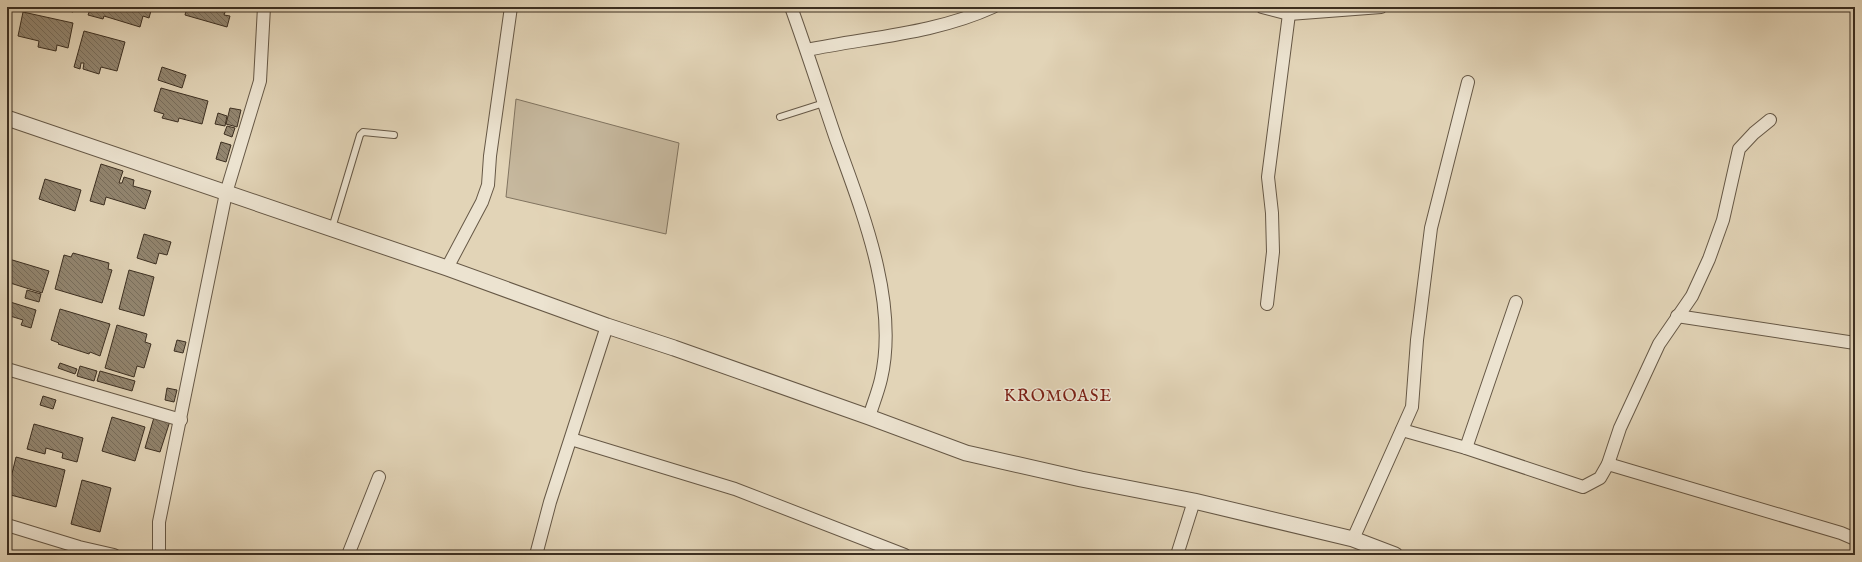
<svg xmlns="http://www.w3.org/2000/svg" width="1862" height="562" viewBox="0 0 1862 562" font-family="'IM FELL English',serif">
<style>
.pitch{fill:#c6b89e;stroke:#817460}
.building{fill:url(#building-back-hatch);stroke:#3c2f21}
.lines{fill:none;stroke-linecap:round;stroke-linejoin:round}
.service-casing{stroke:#665846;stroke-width:8}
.minor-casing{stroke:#665846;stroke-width:14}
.tertiary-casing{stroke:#665846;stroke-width:17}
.service{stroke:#ece3d0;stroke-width:6}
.minor{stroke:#ece3d0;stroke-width:12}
.tertiary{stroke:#ece3d0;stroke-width:15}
.labels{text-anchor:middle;stroke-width:3;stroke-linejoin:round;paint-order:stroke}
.quarter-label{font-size:17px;letter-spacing:1px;fill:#7a1f14;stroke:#ece3d0}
</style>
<defs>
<pattern id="building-back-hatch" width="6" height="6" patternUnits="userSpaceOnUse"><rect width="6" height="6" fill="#92856f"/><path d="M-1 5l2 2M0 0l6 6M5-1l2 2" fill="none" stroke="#786d5b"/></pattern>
</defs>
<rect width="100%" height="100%" fill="#e2d4b7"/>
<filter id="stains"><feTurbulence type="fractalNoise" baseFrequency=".005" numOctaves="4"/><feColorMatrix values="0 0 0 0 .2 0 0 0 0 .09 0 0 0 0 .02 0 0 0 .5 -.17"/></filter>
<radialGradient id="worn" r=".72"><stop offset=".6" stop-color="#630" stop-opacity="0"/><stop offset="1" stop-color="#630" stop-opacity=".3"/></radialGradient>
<polygon class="pitch" points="516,99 679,143 666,234 506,197"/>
<g class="building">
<polygon points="54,7 75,7 73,12"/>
<polygon points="91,7 152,7 149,18 143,16 140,27 104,16 103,19 88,15"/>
<polygon points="187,7 227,7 224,15 230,16 227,27 185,15"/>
<polygon points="23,12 73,23 68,48 57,45 56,51 38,47 39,41 18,36"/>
<polygon points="84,31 125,42 117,71 101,67 99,74 83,69 84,63 81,63 80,69 74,67"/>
<polygon points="162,67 186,75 182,88 158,80"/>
<polygon points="161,88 208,101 202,124 179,118 178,122 162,118 164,114 154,111"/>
<polygon points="230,108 241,110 237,127 226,124"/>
<polygon points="218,113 227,116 225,126 215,124"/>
<polygon points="227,126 235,128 232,137 224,134"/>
<polygon points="221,142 231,145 226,162 216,159"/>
<polygon points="101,164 123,171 119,183 122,183 124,177 134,180 133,186 151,191 145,209 106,197 104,205 90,201"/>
<polygon points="45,179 81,190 75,211 39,199"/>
<polygon points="144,234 171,242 167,255 159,253 156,264 137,258"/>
<polygon points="73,253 109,263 108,269 112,270 102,303 55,289 64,255 71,257"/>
<polygon points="9,259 49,271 42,293 7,282 7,266"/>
<polygon points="129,270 154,277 144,316 119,309"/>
<polygon points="27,290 41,294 39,302 25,298"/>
<polygon points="7,301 36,310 31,328 21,325 23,320 7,315"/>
<polygon points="60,309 110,324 100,356 90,352 89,354 58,344 59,343 51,340"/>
<polygon points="117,325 147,334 145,342 151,344 144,368 137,366 134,377 105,368"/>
<polygon points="177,340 186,342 183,353 174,351"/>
<polygon points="60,363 77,369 75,374 58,368"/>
<polygon points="80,366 97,371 94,381 77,376"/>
<polygon points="100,371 135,381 132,391 97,381"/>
<polygon points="167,388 177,390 174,402 165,400"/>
<polygon points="43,396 56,400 53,409 40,405"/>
<polygon points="155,414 171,418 160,452 145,448"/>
<polygon points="112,417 145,427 135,461 102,451"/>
<polygon points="34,424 83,438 77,462 62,458 63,453 46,448 45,454 27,449"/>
<polygon points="16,457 65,470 56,507 7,494"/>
<polygon points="82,480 111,488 100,532 71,524"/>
</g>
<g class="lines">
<g class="service-casing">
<g id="service">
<polyline points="780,117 824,103"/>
<polyline points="332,228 360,135 363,132 394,135"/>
</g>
</g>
<g class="minor-casing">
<g id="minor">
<path d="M791,7C807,51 821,95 836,139C862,211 899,302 881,379C878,392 873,404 869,417"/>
<polyline points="1262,7 1289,14 1381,7"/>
<path d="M807,50C869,37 934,34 993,7"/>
<polyline points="447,268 482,202 488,185 490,156 511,7"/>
<polyline points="1267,304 1273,252 1272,213 1268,177 1289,14"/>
<polyline points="1677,316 1855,343"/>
<polyline points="7,369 181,420"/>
<polyline points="1402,430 1466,448 1583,487 1600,478 1608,464 1620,428 1659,344 1692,296 1709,259 1723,220 1739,149 1754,133 1770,120"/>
<polyline points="571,439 735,489 905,555"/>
<polyline points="1466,448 1516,302"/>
<polyline points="1608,464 1841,533 1855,539"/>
<polyline points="7,525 79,547 114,555"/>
<polyline points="1353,539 1412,407 1417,340 1431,228 1468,82"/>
<polyline points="159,555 159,522 226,193 260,81 264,7"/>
<polyline points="348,555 379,477"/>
<polyline points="536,555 550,502 607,326"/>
<polyline points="1177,555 1194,501"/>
</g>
</g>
<g class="tertiary-casing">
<polyline id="tertiary" points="7,118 447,268 607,326 674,348 869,417 966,453 1081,479 1194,501 1353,539 1395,555"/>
</g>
<use href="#service" class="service"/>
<use href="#minor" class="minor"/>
<use href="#tertiary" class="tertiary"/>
</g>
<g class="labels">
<g class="quarter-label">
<text x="1058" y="401">KROMOASE</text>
</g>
</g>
<rect width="1862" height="562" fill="none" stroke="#e2d4b7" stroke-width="24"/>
<rect x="8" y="8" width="1846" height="546" fill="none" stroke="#3c2f21" stroke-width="2"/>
<rect x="12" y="12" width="1838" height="538" fill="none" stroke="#3c2f21"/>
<rect width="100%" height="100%" filter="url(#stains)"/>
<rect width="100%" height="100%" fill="url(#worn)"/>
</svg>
